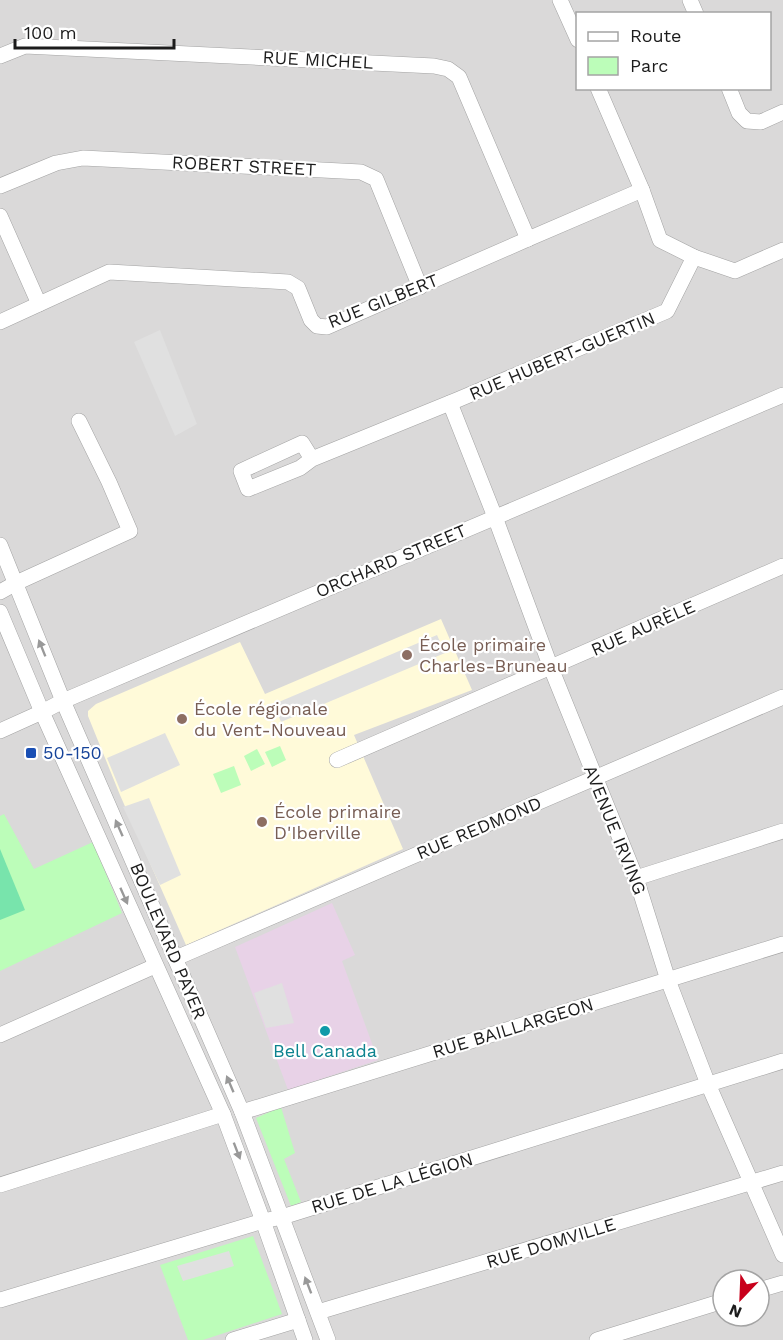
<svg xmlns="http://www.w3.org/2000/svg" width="783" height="1340" viewBox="0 0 783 1340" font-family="'Work Sans',sans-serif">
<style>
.residential{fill:#dad9d9;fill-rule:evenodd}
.industrial{fill:#e8d2e7}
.education{fill:#fffad9}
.park{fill:#bcfdb9}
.pitch{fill:#78e4ac}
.parking{fill:#e0e0e0}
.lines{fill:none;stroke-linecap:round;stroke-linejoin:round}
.minor-casing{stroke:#a3a3a3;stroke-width:16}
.minor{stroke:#fff;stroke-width:15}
.oneway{fill:#999}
.education-dot{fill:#8d6e63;stroke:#fff;stroke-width:2}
.transit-dot{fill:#1a4fb4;stroke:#fff;stroke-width:2}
.culture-dot{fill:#0f9aa8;stroke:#fff;stroke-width:2}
.labels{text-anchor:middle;stroke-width:4.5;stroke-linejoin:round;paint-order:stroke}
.street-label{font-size:18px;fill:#1c1c1c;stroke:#fff}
.education-label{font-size:18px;fill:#785e54;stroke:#fff;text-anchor:start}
.transit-label{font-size:18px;fill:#164399;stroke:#fff;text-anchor:start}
.culture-label{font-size:18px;fill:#0d838f;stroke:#fff}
</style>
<rect width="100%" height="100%" fill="#eee8e0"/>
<path class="residential" d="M0,0H783V1340H0ZM578,14H770V88H578ZM723,1280H759V1316H723Z"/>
<polygon class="industrial" points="332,903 355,955 342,961 378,1060 288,1090 235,947"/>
<polygon class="education" points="441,619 472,690 354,735 403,849 186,945 120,795 88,716 88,711 96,704 240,642 265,694"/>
<g class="park">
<polygon points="280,746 286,760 272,767 265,752"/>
<polygon points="257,749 265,764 251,771 244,756"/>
<polygon points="234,766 241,785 221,793 213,774"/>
<polygon points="4,814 34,869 93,842 122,913 0,971 0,816"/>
<polygon points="281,1107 295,1153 284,1159 301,1202 291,1206 256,1118"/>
<polygon points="253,1236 282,1314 203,1340 188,1340 160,1265"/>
</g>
<polygon class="pitch" points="0,849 25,910 0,920"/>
<g class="parking">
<polygon points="160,330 197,424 175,436 134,342"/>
<polygon points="437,635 445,653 281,722 274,704"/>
<polygon points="165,733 180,765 121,792 107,758"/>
<polygon points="149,798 181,875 160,885 123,807"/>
<polygon points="282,983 294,1023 266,1028 254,993"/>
<polygon points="229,1251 234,1266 183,1281 177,1266"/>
</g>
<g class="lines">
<g class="minor-casing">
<g id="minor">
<polyline points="560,0 578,40"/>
<polyline points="690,0 696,14"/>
<polyline points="0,56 25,46 434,66 448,69 459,77 528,239"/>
<polyline points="598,88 642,190 660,240 694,257 735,271 783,250"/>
<polyline points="729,88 739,113 747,121 761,122 783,112"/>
<polyline points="0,186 56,163 83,158 361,172 376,179 420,287"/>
<polyline points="0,216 39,304"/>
<polyline points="0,322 109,272 288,282 298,288 311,320 317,326 327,327 528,239 642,190"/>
<polyline points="450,403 495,517 551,668 636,878 668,980 708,1084 783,1255"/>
<polyline points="312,459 302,443 241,471 248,489 300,468 312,459 457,400 667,311 694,257"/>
<polyline points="0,545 63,701 242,1112 328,1340"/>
<polyline points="0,592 16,583 130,531 109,482 79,421"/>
<polyline points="0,612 42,712 223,1114 263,1221 305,1340"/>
<polyline points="0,731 42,712 63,701 783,395"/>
<polyline points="337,760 783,566"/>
<polyline points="636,878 783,831"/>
<polyline points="176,958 783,697"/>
<polyline points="0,1035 155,966"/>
<polyline points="242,1112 783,944"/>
<polyline points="0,1185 223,1114"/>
<polyline points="759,1290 783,1283"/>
<polyline points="0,1300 263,1221 282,1217 783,1061"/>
<polyline points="318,1312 783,1173"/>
<polyline points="233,1340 298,1320"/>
<polyline points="597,1340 723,1301"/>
</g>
</g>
<use href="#minor" class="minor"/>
</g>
<defs><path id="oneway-solid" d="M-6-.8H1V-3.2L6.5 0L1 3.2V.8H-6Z" transform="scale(1.5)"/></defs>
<g class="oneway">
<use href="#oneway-solid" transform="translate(42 648) rotate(-112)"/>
<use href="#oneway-solid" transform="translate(119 828) rotate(-114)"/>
<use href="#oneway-solid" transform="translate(124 896) rotate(66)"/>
<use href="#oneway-solid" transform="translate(230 1084) rotate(-113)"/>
<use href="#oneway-solid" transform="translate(237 1151) rotate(69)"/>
<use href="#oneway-solid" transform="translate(308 1285) rotate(-111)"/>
</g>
<g class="education-dot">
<circle cx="407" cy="655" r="6"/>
<circle cx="182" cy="719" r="6"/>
<circle cx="262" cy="822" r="6"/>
</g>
<rect class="transit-dot" x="25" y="747" width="12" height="12" rx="3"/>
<circle class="culture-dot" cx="325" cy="1031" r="6"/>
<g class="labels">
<g class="street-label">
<text transform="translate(318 60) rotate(3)" y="6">RUE MICHEL</text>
<text transform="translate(244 166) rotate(3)" y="6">ROBERT STREET</text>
<text transform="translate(383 301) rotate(-22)" y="6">RUE GILBERT</text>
<text transform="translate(562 356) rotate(-23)" y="6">RUE HUBERT-GUERTIN</text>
<text transform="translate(391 561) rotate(-23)" y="6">ORCHARD STREET</text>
<text transform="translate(643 628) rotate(-24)" y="6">RUE AURÈLE</text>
<text transform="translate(479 828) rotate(-23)" y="6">RUE REDMOND</text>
<text transform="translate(615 830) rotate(68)" y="6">AVENUE IRVING</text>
<text transform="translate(168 941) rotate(67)" y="6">BOULEVARD PAYER</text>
<text transform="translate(513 1028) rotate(-17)" y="6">RUE BAILLARGEON</text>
<text transform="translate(392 1183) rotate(-17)" y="6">RUE DE LA LÉGION</text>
<text transform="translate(551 1243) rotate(-17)" y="6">RUE DOMVILLE</text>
</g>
<g class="education-label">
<text x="419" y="651">École primaire<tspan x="419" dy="21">Charles-Bruneau</tspan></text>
<text x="194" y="715">École régionale<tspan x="194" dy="21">du Vent-Nouveau</tspan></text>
<text x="274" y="818">École primaire<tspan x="274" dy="21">D'Iberville</tspan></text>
</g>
<g class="transit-label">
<text x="43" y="759">50-150</text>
</g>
<g class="culture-label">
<text x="325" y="1057">Bell Canada</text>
</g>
</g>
<rect x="576" y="12" width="195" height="78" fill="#ffffff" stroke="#a4a4a4" stroke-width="1.5"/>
<rect x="588" y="32" width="30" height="9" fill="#ffffff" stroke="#a4a4a4" stroke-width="1.5"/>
<text x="630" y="42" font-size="18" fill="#1c1c1c">Route</text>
<rect x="588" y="57" width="30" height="18" fill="#bcfdb9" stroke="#a4a4a4" stroke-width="1.5"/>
<text x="630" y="72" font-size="18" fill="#1c1c1c">Parc</text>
<g transform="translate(741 1298) rotate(203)"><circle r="28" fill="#ffffff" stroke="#a4a4a4" stroke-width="1.5"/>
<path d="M0-4.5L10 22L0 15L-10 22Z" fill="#c8001b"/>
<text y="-9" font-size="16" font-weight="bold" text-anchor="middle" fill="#1c1c1c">N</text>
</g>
<path d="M15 39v9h159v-9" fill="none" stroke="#1c1c1c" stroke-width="3"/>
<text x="24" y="39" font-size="18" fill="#1c1c1c" stroke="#ffffff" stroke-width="4.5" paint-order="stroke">100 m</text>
</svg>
